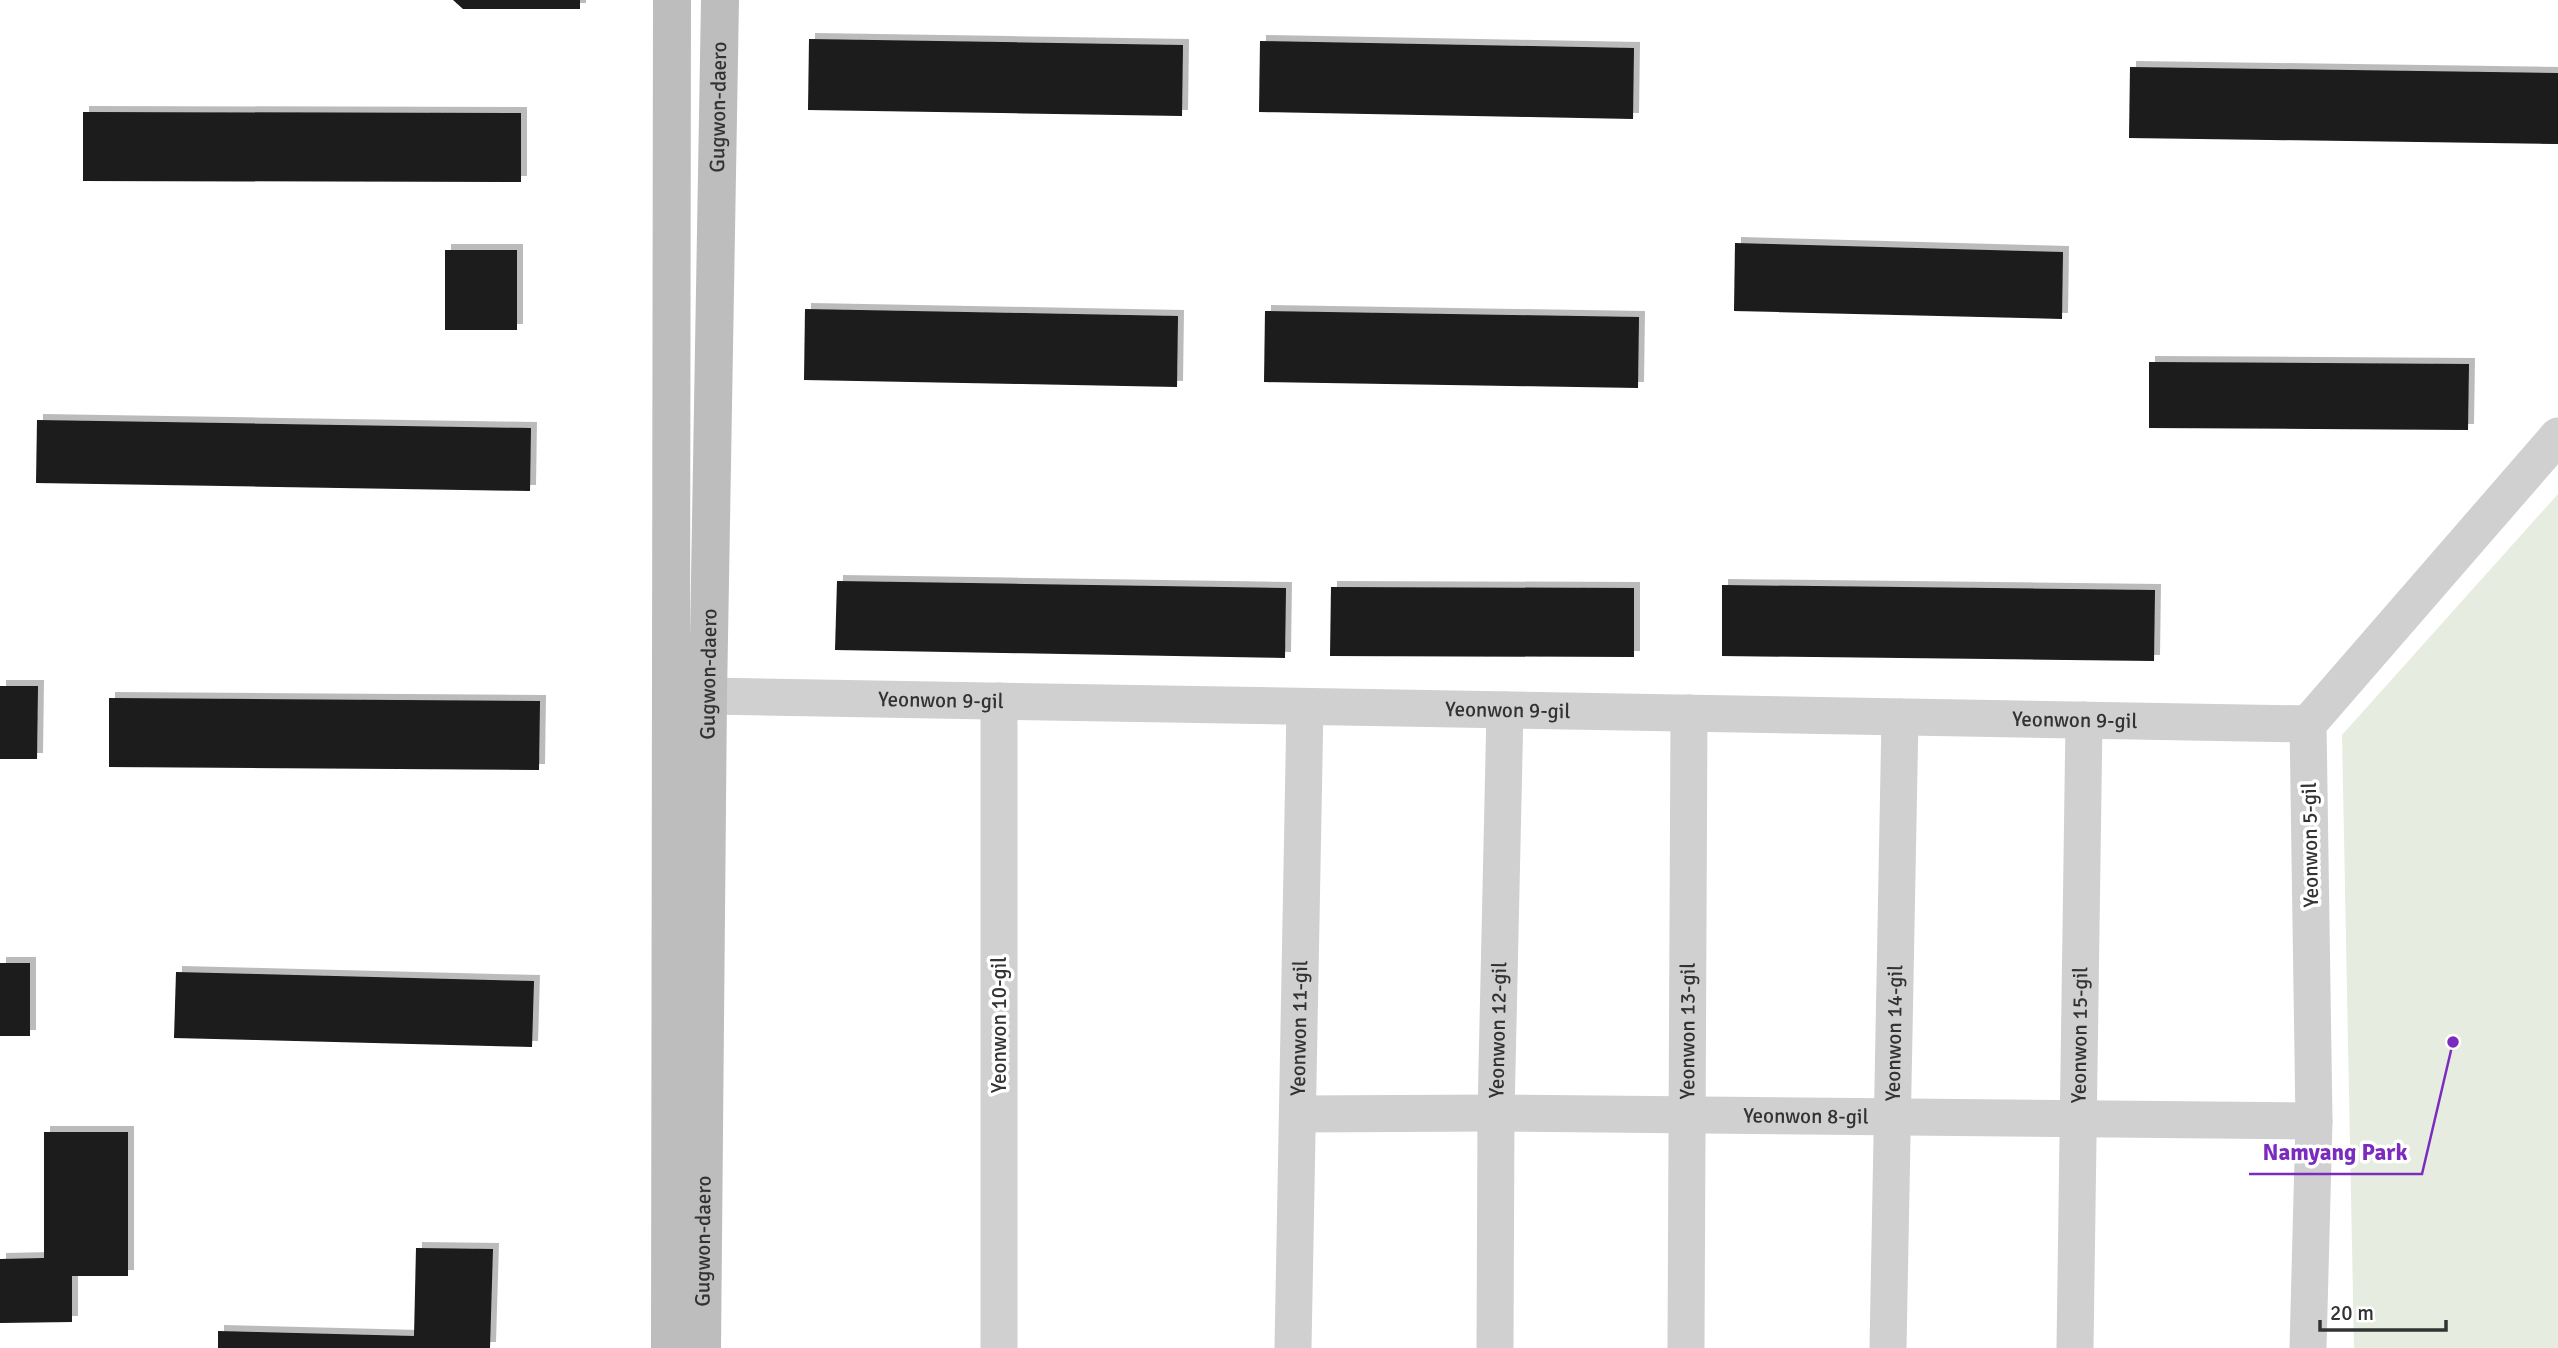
<svg xmlns="http://www.w3.org/2000/svg" width="2558" height="1348" viewBox="0 0 2558 1348" font-family="Signika,sans-serif">
<style>
.green{fill:#e6ecdf}
.building{fill:#1a1a1a;filter:url(#shadow)}
.lines{fill:none;stroke-linecap:round;stroke-linejoin:round}
.street{stroke:#d0d0d0;stroke-width:37}
.secondary{stroke:#bdbdbd;stroke-width:38}
.labels{text-anchor:middle;stroke-width:7;stroke-linejoin:round;paint-order:stroke}
.street-label{font-size:21px;fill:#333;stroke:#fff}
.leader{fill:none;stroke:#7b2cbf;stroke-width:2.5}
.callout-dot{fill:#7b2cbf;stroke:#fff;stroke-width:2.5}
.callout-label{font-size:23px;text-anchor:middle;font-weight:bold;fill:#7b2cbf;stroke:#fff;stroke-width:7;stroke-linejoin:round;paint-order:stroke}
</style>
<defs>
<filter id="shadow"><feDropShadow dx="6" dy="-6" stdDeviation="0" flood-color="#0004"/></filter>
</defs>
<rect width="100%" height="100%" fill="#fff"/>
<polygon class="green" points="2558,494 2558,1348 2354,1348 2342,735"/>
<g class="building">
<polygon points="453,0 580,0 580,9 463,9"/>
<polygon points="809,39 1183,45 1182,116 808,110"/>
<polygon points="1260,41 1634,48 1633,119 1259,112"/>
<polygon points="2130,67 2558,73 2558,144 2129,138"/>
<polygon points="83,112 521,113 521,182 83,181"/>
<polygon points="1735,243 2063,252 2062,319 1734,311"/>
<rect x="445" y="250" width="72" height="80"/>
<polygon points="805,309 1178,316 1177,387 804,380"/>
<polygon points="1265,311 1639,317 1638,388 1264,382"/>
<polygon points="2149,362 2469,364 2468,430 2149,428"/>
<polygon points="37,420 531,428 530,491 36,483"/>
<polygon points="837,581 1286,588 1285,658 835,650"/>
<polygon points="1722,585 2155,590 2154,661 1722,656"/>
<polygon points="1331,587 1634,588 1634,657 1330,656"/>
<polygon points="0,686 38,686 37,759 0,759"/>
<polygon points="109,698 540,701 539,770 109,767"/>
<rect x="0" y="963" width="30" height="73"/>
<polygon points="176,972 534,981 532,1047 174,1038"/>
<polygon points="44,1132 128,1132 128,1276 72,1276 72,1322 0,1323 0,1259 44,1258"/>
<polygon points="416,1248 493,1249 490,1348 218,1348 218,1331 414,1336"/>
</g>
<g class="lines">
<g class="street">
<path id="s1" d="M708,696L2308,724"/>
<polyline points="999,701 999,1348"/>
<path id="s2" d="M1298,1114L1496,1113L2314,1121"/>
<path id="s3" d="M1293,1348L1305,707"/>
<path id="s4" d="M1495,1348L1496,1113L1505,710"/>
<path id="s5" d="M1686,1348L1689,713"/>
<path id="s6" d="M1888,1348L1900,717"/>
<path id="s7" d="M2075,1348L2084,720"/>
<polyline points="2308,1348 2314,1121 2308,724 2558,436"/>
</g>
<g class="secondary">
<polyline points="670,1348 672,0"/>
<path id="s8" d="M702,1348L708,696L720,0"/>
</g>
</g>
<g class="labels">
<g class="street-label">
<text dy="7" stroke="none"><textPath href="#s8" startOffset="1241">Gugwon-daero</textPath></text>
<text dy="7" stroke="none"><textPath href="#s8" startOffset="674">Gugwon-daero</textPath></text>
<text dy="7" stroke="none"><textPath href="#s1" startOffset="233">Yeonwon 9-gil</textPath></text>
<text dy="7" stroke="none"><textPath href="#s1" startOffset="800">Yeonwon 9-gil</textPath></text>
<text dy="7" stroke="none"><textPath href="#s1" startOffset="1367">Yeonwon 9-gil</textPath></text>
<text transform="translate(2310 845) rotate(-91)" y="7">Yeonwon 5-gil</text>
<text transform="translate(999 1025) rotate(-90)" y="7">Yeonwon 10-gil</text>
<text dy="7" stroke="none"><textPath href="#s3" startOffset="320">Yeonwon 11-gil</textPath></text>
<text dy="7" stroke="none"><textPath href="#s4" startOffset="318">Yeonwon 12-gil</textPath></text>
<text dy="7" stroke="none"><textPath href="#s5" startOffset="317">Yeonwon 13-gil</textPath></text>
<text dy="7" stroke="none"><textPath href="#s6" startOffset="315">Yeonwon 14-gil</textPath></text>
<text dy="7" stroke="none"><textPath href="#s7" startOffset="313">Yeonwon 15-gil</textPath></text>
<text dy="7" stroke="none"><textPath href="#s2" startOffset="508">Yeonwon 8-gil</textPath></text>
<text dy="7" stroke="none"><textPath href="#s8" startOffset="107">Gugwon-daero</textPath></text>
</g>
</g>
<path class="leader" d="M2453 1042L2422 1174H2249"/>
<circle class="callout-dot" cx="2453" cy="1042" r="7"/>
<g class="callout-label">
<text x="2335" y="1160">Namyang Park</text>
</g>
<path d="M2320 1320v10h126v-10" fill="none" stroke="#333333" stroke-width="3.5"/>
<text x="2330" y="1320" font-size="21" fill="#333333" stroke="#ffffff" stroke-width="5" paint-order="stroke">20 m</text>
</svg>
